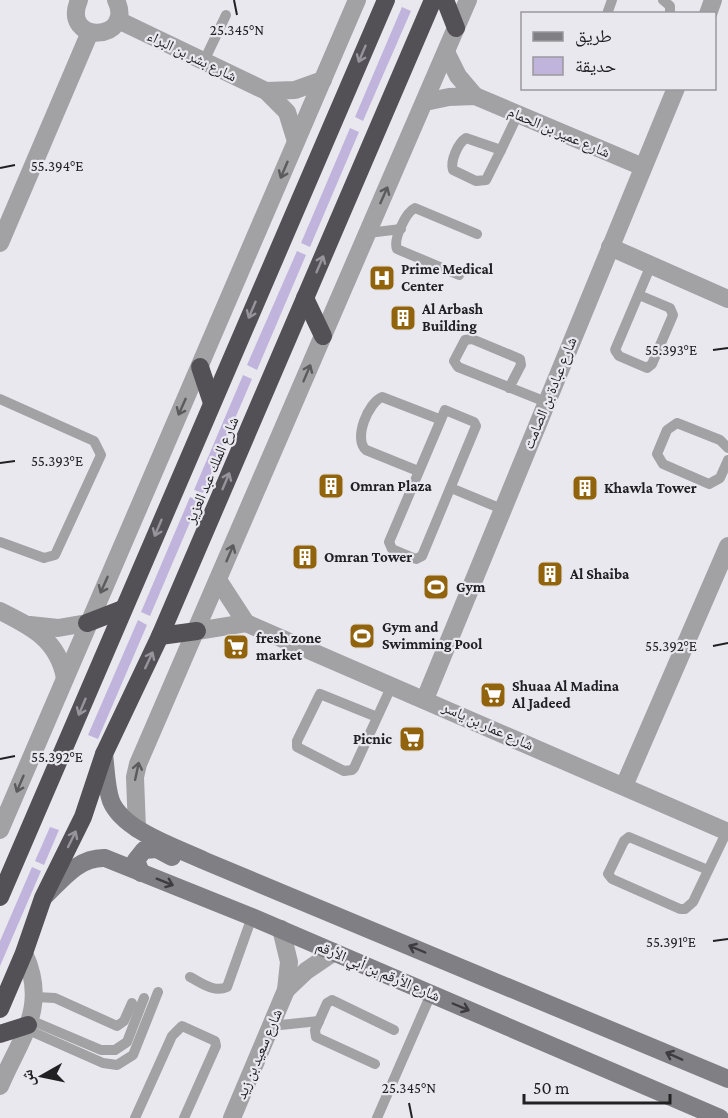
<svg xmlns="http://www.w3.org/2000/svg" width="728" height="1118" viewBox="0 0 728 1118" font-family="'Crimson Pro','Noto Naskh Arabic',serif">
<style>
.green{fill:#c1b4dc}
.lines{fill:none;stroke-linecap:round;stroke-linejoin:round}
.lane{stroke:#a2a1a4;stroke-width:10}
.street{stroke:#a2a1a4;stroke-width:18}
.secondary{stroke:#807f83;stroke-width:18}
.highway{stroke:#535156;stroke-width:18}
.oneway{stroke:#97959b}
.oneway2{stroke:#5b5a5d}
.oneway3{stroke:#3e3c40}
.ticks{fill:none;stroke:#212023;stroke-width:2}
.labels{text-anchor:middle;stroke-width:4.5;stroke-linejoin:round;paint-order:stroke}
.street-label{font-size:15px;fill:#212023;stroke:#eae8ef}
.poi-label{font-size:15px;font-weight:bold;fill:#212023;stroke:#eae8ef;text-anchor:start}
.ticks-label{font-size:15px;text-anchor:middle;fill:#212023;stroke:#eae8ef;stroke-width:4.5;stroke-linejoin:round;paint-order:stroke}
</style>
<rect width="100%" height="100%" fill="#eae8ef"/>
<g class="green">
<polygon points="402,7 411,11 363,121 355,117"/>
<polygon points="350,128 359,132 310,247 301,243"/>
<polygon points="297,251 306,255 257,370 247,365"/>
<polygon points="243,375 252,379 203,493 194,490"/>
<polygon points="190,497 199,501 150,616 141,612"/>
<polygon points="138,620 147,625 98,739 88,735"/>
<polygon points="50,827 59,830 44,865 35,861"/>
<polygon points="32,867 41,871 0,966 0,941"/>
</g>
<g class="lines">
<g class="lane">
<polyline points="663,0 670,6 670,14"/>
<polyline points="607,14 612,0"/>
<polyline points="204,61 226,15"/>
<path d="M466,138L501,150L486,180L476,181L453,170C450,161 458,143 466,138Z"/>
<polyline points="501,150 518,114"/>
<polyline points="368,233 401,229"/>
<path d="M459,275L397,249C393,239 406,212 415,208L477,234"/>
<polyline points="639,295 670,308 673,315 652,364 647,368 619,356 615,350 651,265"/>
<polyline points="509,388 521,365 520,359 472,339 465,340 454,361 458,367 546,402"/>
<polyline points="0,399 94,441 101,455 55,555 44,558 0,542"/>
<polygon points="445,410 474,422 476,426 422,556 416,559 392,549 389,542"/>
<polyline points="728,448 720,440 677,423 667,430 657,454 663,464 709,484 720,478 728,460"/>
<path d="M418,471L366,450C353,439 368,403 382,397L439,419"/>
<polyline points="451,488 502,509"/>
<polyline points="377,717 320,694 297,741 297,747 344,771 352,770 354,768 392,685"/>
<polyline points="708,870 629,837 624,841 608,874 612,879 680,909 685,909 693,902 727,831"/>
<path d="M190,977C202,983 214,993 227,987L252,917"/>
<polyline points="36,997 55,998 117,1026 124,1021 132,1003"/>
<polyline points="30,1020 101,1050 115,1050 127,1042 144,998"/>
<polyline points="271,1026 319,1021"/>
<polyline points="26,1029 103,1063 117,1065 133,1055 158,992"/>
<polyline points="375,1064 316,1037 315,1030 327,1003 332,1000 394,1030"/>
<polyline points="135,1118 172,1036 182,1026 215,1041 216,1046 184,1118"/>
<polyline points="377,1118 431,994"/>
</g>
<g class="street">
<path d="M79,0C60,45 136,42 116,0"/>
<polyline points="708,14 713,0"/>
<polyline points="118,20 266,91 287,112 296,141"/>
<polyline points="447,54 458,76 475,96"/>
<polyline points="266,91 295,90 323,80"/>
<polyline points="425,102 449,97 475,96 643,167"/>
<polyline points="0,243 90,32"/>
<polyline points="610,247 728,299"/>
<polyline points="218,580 246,623 728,832"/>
<path d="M0,611C32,627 58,640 65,678"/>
<polyline points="30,625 58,628 87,623"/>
<polyline points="197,631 246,623"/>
<polyline points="425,699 676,88"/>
<polyline points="624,786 728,546"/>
<polyline points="137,829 135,777 138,764 468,0"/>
<polyline points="0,830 357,0"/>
<polyline points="286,990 306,971 334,952"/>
<path d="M0,1086C21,1037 49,1007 24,953"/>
<polyline points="232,1118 286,990 289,962 281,929"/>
</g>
<g class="secondary">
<path d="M104,754C106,769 106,787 111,801C123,831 178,848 205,861L728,1079"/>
<polyline points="141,873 136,860 144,850 157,849 172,857"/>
<path d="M44,897C62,880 78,857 105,858L252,917L720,1118"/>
</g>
<g class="highway">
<polyline points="445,0 456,28"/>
<polyline points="305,298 323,336"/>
<polyline points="200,367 212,403"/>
<polyline points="87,623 123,609"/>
<polyline points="160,636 197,631"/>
<polyline points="0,897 386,0"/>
<polyline points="0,1009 24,953 43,898 83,817 104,754 160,636 433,0"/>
<polyline points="0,1034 28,1025"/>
</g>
</g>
<defs><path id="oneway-shaft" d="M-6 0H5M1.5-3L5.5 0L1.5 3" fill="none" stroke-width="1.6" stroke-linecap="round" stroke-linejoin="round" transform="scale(1.5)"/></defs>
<g class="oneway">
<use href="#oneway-shaft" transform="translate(362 54) rotate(113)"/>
<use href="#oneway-shaft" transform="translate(320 264) rotate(-67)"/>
<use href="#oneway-shaft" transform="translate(252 310) rotate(113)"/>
<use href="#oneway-shaft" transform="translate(226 481) rotate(-67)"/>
<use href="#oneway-shaft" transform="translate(158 528) rotate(113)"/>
<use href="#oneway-shaft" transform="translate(149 660) rotate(-65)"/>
<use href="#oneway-shaft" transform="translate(82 707) rotate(113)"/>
<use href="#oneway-shaft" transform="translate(72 839) rotate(-64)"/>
</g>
<g class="oneway2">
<use href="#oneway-shaft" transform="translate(284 170) rotate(113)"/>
<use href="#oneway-shaft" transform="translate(384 195) rotate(-66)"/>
<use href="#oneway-shaft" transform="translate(307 373) rotate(-67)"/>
<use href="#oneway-shaft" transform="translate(182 407) rotate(114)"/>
<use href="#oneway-shaft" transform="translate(230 553) rotate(-67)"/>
<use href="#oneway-shaft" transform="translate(104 585) rotate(114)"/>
<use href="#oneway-shaft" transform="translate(137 771) rotate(-78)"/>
<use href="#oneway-shaft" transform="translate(20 784) rotate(113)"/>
</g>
<g class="oneway3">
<use href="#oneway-shaft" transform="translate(165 882) rotate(22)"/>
<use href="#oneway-shaft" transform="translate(417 949) rotate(-157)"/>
<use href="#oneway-shaft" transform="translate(461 1007) rotate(23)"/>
<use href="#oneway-shaft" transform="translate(674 1056) rotate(-156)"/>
</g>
<path class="ticks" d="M234,0L237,15M0,168L15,165M713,350L728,348M0,463L15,461M713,646L728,643M0,759L15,756M713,941L728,939M409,1103L412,1118"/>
<defs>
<g id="hospital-square" transform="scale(1.35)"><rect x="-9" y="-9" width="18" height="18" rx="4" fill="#90630c" stroke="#eae8ef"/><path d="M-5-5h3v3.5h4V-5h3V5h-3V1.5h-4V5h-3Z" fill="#fff"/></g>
<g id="building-square" transform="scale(1.35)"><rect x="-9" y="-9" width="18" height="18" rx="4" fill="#90630c" stroke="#eae8ef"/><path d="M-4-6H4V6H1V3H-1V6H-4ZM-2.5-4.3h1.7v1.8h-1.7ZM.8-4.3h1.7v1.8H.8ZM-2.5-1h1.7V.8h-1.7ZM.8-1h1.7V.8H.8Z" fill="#fff"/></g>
<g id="stadium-square" transform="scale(1.35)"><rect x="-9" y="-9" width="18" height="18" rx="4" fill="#90630c" stroke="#eae8ef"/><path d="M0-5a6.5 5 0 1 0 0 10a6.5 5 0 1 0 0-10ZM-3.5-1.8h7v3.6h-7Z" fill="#fff"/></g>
<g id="supermarket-square" transform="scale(1.35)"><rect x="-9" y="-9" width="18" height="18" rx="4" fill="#90630c" stroke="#eae8ef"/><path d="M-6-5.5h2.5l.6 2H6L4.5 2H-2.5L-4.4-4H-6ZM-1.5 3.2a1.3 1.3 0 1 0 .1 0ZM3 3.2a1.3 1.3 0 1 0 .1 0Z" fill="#fff"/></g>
</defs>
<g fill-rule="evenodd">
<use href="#hospital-square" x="382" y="278"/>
<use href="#building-square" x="403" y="318"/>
<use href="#building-square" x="331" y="486"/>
<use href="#building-square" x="585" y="488"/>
<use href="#building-square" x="305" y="557"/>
<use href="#building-square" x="550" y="574"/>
<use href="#stadium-square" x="436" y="587"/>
<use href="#stadium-square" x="362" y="636"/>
<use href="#supermarket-square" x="236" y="647"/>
<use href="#supermarket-square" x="493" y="695"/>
<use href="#supermarket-square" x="412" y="739"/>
</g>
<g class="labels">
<g class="street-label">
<text transform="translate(192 56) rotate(26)" y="5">شارع بشر بن البراء</text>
<text transform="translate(559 132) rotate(23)" y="5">شارع عمير بن الحمام</text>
<text transform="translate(550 393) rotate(-68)" y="5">شارع عبادة بن الصامت</text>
<text transform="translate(212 470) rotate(-67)" y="5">شارع الملك عبد العزيز</text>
<text transform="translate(488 726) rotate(24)" y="5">شارع عمار بن ياسر</text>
<text transform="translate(378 971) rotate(23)" y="5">شارع الأرقم بن أبي الأرقم</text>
<text transform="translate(259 1054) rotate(-67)" y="5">شارع سعيد بن زيد</text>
</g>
<g class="poi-label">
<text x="401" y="274">Prime Medical<tspan x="401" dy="17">Center</tspan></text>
<text x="422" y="314">Al Arbash<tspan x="422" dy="17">Building</tspan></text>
<text x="350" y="491">Omran Plaza</text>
<text x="604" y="493">Khawla Tower</text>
<text x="324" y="562">Omran Tower</text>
<text x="570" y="579">Al Shaiba</text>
<text x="456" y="592">Gym</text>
<text x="382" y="632">Gym and<tspan x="382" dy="17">Swimming Pool</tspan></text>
<text x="256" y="643">fresh zone<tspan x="256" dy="17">market</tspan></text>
<text x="512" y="691">Shuaa Al Madina<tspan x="512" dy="17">Al Jadeed</tspan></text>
<text x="392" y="744" text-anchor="end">Picnic</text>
</g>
</g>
<g class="ticks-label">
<text x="237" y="35">25.345°N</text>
<text x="57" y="171">55.394°E</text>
<text x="671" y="355">55.393°E</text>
<text x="57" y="466">55.393°E</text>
<text x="671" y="651">55.392°E</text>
<text x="57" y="762">55.392°E</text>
<text x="671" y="947">55.391°E</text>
<text x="409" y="1093">25.345°N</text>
</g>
<rect x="521" y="12" width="195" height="78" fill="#eae8ef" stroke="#9a989d" stroke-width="1.5"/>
<rect x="533" y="32" width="30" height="9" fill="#807f83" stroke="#9a989d" stroke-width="1.5"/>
<text x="575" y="42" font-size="18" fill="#212023">طريق</text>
<rect x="533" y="57" width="30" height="18" fill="#c1b4dc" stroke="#9a989d" stroke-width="1.5"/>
<text x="575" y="72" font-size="18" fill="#212023">حديقة</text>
<g transform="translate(42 1076) rotate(261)" stroke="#eae8ef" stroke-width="4.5" paint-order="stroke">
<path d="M0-4.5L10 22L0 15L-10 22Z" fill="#212023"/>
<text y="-9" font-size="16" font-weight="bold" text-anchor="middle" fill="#212023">ش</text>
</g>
<path d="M524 1094v9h146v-9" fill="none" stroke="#212023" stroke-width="3"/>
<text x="533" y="1094" font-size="18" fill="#212023" stroke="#eae8ef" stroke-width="4.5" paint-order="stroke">50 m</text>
</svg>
